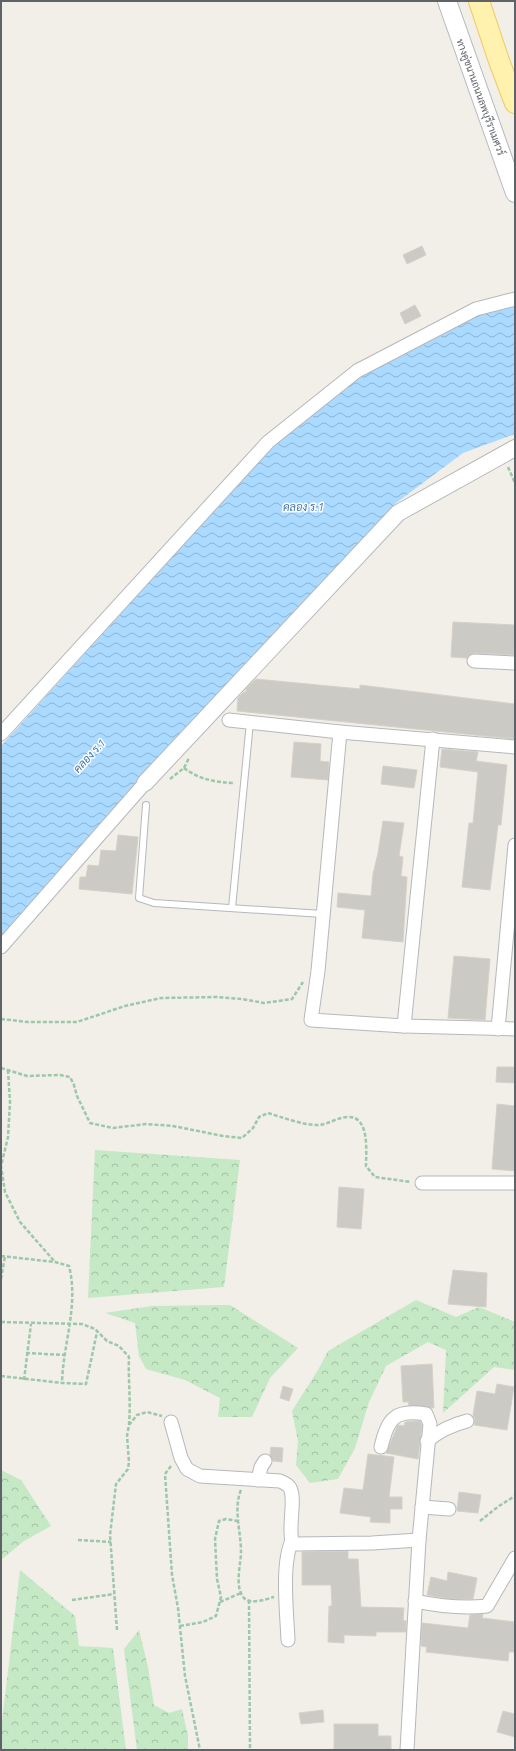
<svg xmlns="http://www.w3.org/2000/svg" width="516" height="1751" viewBox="0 0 516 1751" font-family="'Titillium Web',Sarabun,sans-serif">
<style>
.forest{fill:url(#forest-crowns)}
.water{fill:url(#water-waves)}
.building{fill:#cccac5;stroke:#d6d1c6}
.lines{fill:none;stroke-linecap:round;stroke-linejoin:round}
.service-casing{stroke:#b5b8bc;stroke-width:8}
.minor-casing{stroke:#b5b8bc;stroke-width:15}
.tertiary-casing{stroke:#b5b8bc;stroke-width:18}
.secondary-casing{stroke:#b6babf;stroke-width:20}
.primary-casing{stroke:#f2c960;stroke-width:22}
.path{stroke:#9cc7a9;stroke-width:2.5;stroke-dasharray:4 2;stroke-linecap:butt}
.service{stroke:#fff;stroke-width:6}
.minor{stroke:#fff;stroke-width:13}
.tertiary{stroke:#fff;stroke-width:16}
.secondary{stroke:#fff;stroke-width:18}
.primary{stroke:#fff2af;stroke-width:20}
.labels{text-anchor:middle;stroke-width:3;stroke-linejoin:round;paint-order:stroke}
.street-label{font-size:10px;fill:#5f6368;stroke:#fff}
.water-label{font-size:11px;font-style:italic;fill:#4174aa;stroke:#fff}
</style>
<defs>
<pattern id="forest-crowns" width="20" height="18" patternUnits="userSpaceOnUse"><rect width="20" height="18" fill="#c5e8c5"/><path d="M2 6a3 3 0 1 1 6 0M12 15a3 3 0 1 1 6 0" fill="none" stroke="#a3c0a4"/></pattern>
<pattern id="water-waves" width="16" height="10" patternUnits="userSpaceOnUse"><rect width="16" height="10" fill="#aadaff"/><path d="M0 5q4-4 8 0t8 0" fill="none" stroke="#8eb4d2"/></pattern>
</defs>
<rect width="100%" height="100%" fill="#f1efe8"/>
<g class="forest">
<polygon points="95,1150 240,1160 224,1287 88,1298"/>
<polygon points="416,1300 456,1317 479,1307 515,1322 515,1370 494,1367 443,1413 446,1350 428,1342 386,1366 369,1402 355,1448 338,1479 310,1483 296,1465 298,1441 292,1411 318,1370 328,1351"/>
<polygon points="230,1305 298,1348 270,1378 252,1417 218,1417 220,1398 185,1380 146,1369 139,1356 135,1323 105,1313 152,1306"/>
<polygon points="1,1470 21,1480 51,1526 24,1541 1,1560"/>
<polygon points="20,1570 75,1616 79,1646 113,1648 126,1750 1,1750 1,1730"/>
<polygon points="139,1630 148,1667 154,1705 169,1713 182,1709 188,1736 188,1750 137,1750 124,1649"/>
</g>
<polygon class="water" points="515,299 515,434 463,453 396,503 1,939 1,746 276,442 361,374 471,314"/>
<g class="building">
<polygon points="422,246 426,255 407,264 403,255"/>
<polygon points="415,305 421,316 405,324 400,313"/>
<polygon points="453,622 515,625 515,655 474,653 470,654 467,658 451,657"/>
<polygon points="256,679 360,689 360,685 515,704 515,739 237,711 238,698 244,692 246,692 246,689"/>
<polygon points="294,742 321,744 320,761 329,762 328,780 291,777"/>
<polygon points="442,749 478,752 476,761 507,765 501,825 498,825 490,890 462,887 469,823 473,823 478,772 440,767"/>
<polygon points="383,766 417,770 414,788 381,784"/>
<polygon points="383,821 404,823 399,856 403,857 401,876 407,877 403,942 362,938 365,910 337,907 338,893 371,896 373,874 378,853"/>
<polygon points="118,835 138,837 132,894 79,889 80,877 86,877 88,865 99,866 101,850 116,851"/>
<polygon points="454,956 490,959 485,1020 448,1018"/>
<polygon points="497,1067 515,1067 515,1083 496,1082"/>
<polygon points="497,1104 515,1106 515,1171 492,1169"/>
<polygon points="339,1187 364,1189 361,1229 337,1227"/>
<polygon points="453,1270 487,1273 486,1307 448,1304"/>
<polygon points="432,1364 434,1408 408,1405 409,1402 403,1402 401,1366"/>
<polygon points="497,1384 514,1387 507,1430 474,1425 475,1419 473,1415 477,1391 495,1394"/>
<polygon points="283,1386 293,1389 289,1401 280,1398"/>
<polygon points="415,1421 420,1421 422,1425 418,1459 386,1453 397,1427 398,1425 404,1426 405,1422"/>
<polygon points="271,1447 283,1448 282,1462 273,1461 270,1455"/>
<polygon points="368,1454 394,1457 389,1497 402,1497 402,1509 390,1509 390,1523 370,1522 371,1517 340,1513 344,1488 363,1490"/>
<polygon points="459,1492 481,1495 478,1513 457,1511"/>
<polygon points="348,1551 348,1559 358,1559 361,1607 404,1608 403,1620 406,1621 406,1632 376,1632 376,1636 344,1635 344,1643 328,1642 329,1606 332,1606 331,1585 302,1585 302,1552"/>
<polygon points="448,1572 477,1578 473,1599 451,1599 427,1595 431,1577 447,1581"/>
<polygon points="483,1614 482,1618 515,1622 515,1652 509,1652 508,1661 426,1652 427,1647 421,1646 422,1623 468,1628 470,1615"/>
<polygon points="323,1710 324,1722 301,1724 299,1713"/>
<polygon points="503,1711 515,1714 515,1737 497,1732"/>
<polygon points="334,1724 378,1724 378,1736 391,1736 391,1750 334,1750"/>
</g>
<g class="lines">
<g class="service-casing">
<g id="service">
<polyline points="146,805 139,898 154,903 323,914"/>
<polyline points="232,908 250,722"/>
</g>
</g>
<g class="minor-casing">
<g id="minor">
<polyline points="474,661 515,663"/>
<polyline points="229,720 340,732 515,747"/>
<polyline points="340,732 318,971 311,1020 404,1026 515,1029"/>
<polyline points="1,734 268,442 357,371 476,309 515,299"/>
<polyline points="1,947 145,783"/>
<polyline points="404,1026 433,739"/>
<polyline points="498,1029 515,845"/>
<polyline points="422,1183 515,1183"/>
<path d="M171,1422L181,1458L187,1469L200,1476L280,1481C284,1483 288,1484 290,1488C296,1499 288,1526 292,1541L296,1544L372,1543L419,1540"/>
<path d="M427,1441C439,1431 451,1425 467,1421"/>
<path d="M381,1447C388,1418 395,1409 426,1414L430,1424L419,1540L407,1750"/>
<polyline points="258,1480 261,1467 265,1461"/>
<polyline points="422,1507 449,1509"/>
<path d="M415,1601C439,1606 462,1609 487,1606L515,1558"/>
<path d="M288,1640C287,1615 281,1563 292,1541"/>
</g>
</g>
<g class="tertiary-casing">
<polyline id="tertiary" points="145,783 398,513 515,448"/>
</g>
<g class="secondary-casing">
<polyline id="secondary" points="447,1 515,193"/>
</g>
<g class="primary-casing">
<polyline id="primary" points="479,1 499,61 515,103"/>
</g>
<g class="path">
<polyline points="508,467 515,483"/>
<path d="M184,768C200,780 215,782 235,783"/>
<polyline points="170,779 184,768 189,758"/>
<polyline points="1,1019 28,1022 77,1022 125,1006 161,998 217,997 242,999 264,1003 292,999 303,982"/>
<path d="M1,1068L27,1076L60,1075L70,1077L74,1085L77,1096L90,1123L113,1128L146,1124L173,1126L223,1136L242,1138L253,1128L259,1117L268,1113C281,1117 306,1126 319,1125C329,1124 338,1117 348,1117C370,1116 366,1152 366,1166L375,1177L411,1182"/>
<polyline points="8,1070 10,1102 8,1137 1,1166 5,1192 20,1222 55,1262"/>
<path d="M1,1256L55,1262L69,1266C79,1305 63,1344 62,1383"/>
<polyline points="1,1279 5,1256"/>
<path d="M1,1322L82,1324L95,1329L107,1341L119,1346L129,1357C128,1379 131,1401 129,1424"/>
<polyline points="26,1353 65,1355"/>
<polyline points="1,1376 62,1383 86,1384 97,1332"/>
<polyline points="24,1380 31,1324"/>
<polyline points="171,1466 165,1474 172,1575 178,1608 185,1676 200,1750"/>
<path d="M241,1490C233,1509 241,1531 241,1552C241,1564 234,1587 244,1598C251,1605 266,1599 274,1597"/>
<polyline points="480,1521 499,1506 515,1496"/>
<polyline points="78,1540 111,1542"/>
<polyline points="72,1600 114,1594"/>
<polyline points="249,1600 250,1750"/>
<polyline points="220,1602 241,1593"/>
<polyline points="180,1626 203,1622 216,1616 221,1597 217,1579 215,1539 219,1521 226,1519 238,1521"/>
<polyline points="117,1630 110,1535 116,1484 128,1469 129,1462 127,1436 129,1425 137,1415 147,1412 162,1416"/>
</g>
<use href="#service" class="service"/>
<use href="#minor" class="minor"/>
<use href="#tertiary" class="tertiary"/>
<use href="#secondary" class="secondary"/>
<use href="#primary" class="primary"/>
</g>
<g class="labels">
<g class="street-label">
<text transform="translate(481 97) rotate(70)" y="4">ทางคู่ขนานถนนลพบุรีราเมศวร์</text>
</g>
<g class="water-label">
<text x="303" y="511">คลอง ร.1</text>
<text transform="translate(89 756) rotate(-47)" y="4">คลอง ร.1</text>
</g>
</g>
<rect width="516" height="1751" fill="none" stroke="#5f6368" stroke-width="4"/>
</svg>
